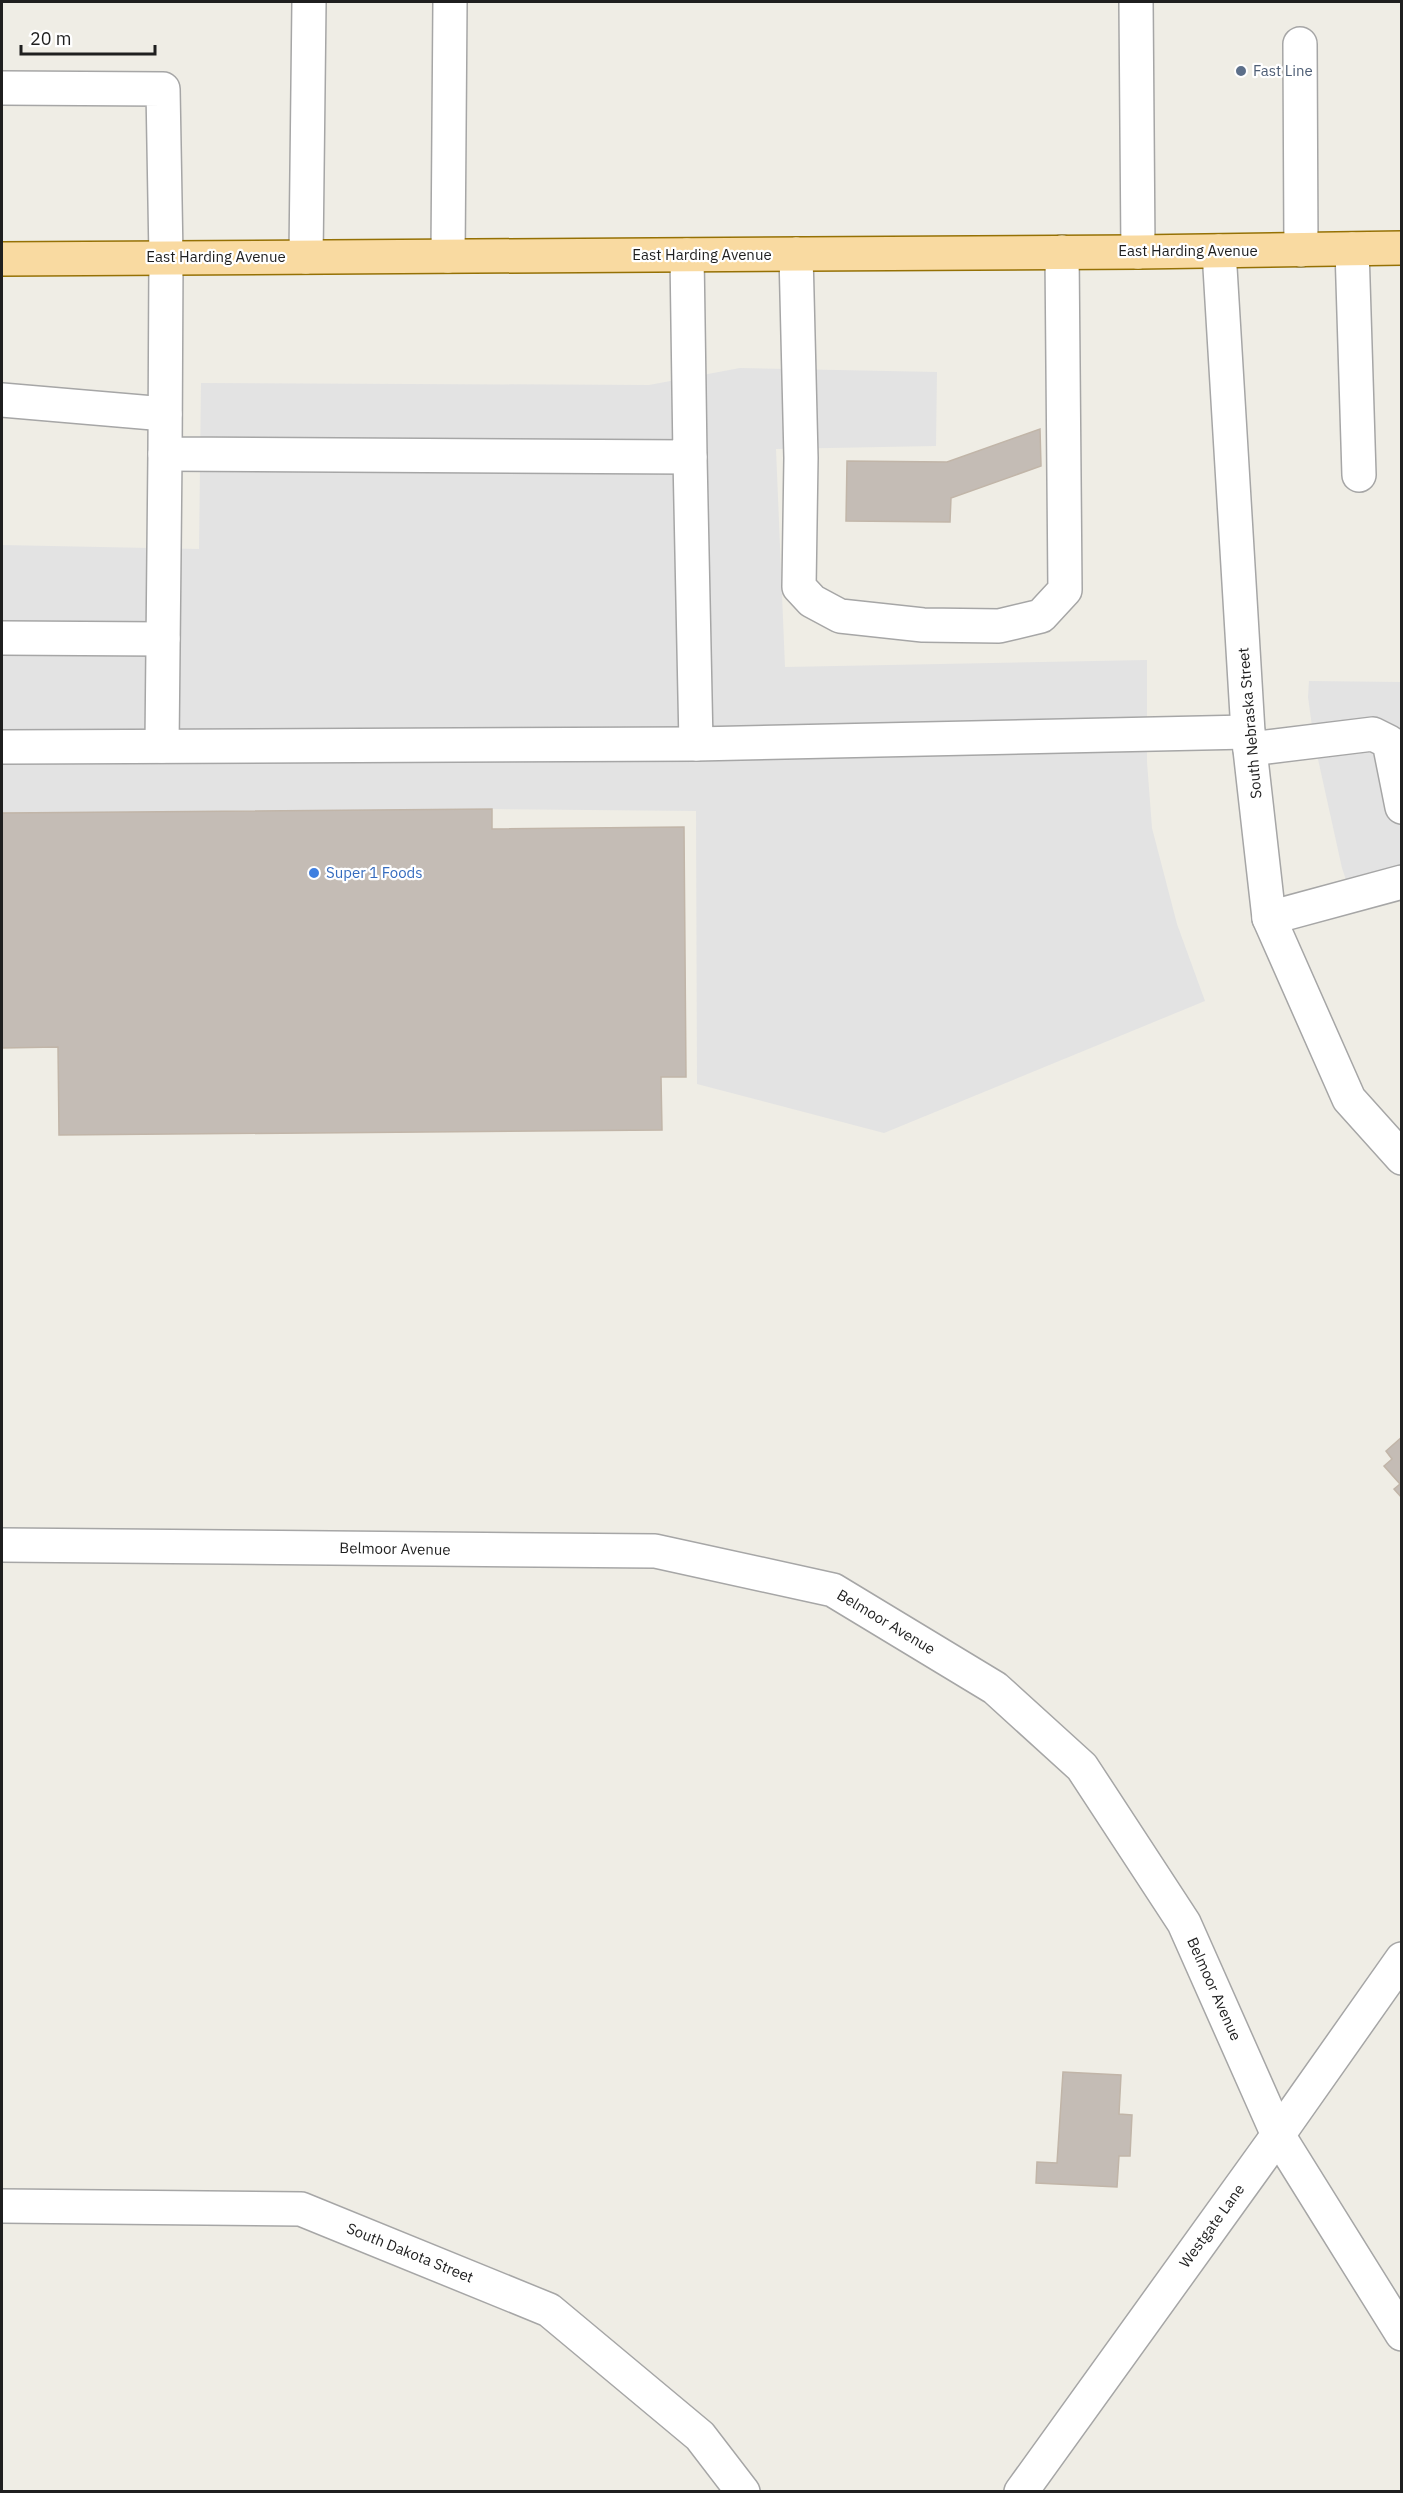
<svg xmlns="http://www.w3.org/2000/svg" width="1403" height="2493" viewBox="0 0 1403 2493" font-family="'IBM Plex Sans',sans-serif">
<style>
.parking{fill:#e3e3e3}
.building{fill:#c4bcb5;stroke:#c1b5a8;stroke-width:1.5}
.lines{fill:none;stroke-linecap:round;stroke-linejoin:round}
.minor-casing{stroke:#a6a6a6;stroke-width:36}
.major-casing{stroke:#957105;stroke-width:36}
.minor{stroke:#fff;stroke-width:33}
.major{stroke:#f9daa1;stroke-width:33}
.service-dot{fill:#5c6f8a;stroke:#fff;stroke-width:2}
.shop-dot{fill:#3f7fe0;stroke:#fff;stroke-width:2}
.labels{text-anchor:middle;stroke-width:4.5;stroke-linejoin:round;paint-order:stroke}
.service-label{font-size:15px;fill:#4e5e75;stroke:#fff;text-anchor:start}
.street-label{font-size:15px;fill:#1f1f1f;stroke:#fff}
.shop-label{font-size:15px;fill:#366cbe;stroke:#fff;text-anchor:start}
</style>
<rect width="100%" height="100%" fill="#efede5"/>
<g class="parking">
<polygon points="740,368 937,372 936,446 776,449 785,667 1147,660 1147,762 1152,828 1177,924 1205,1001 884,1133 697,1084 696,811 492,809 2,813 2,545 199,549 201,383 649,385"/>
<polygon points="1309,681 1401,682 1401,899 1356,910 1342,868 1314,741 1308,697"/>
</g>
<g class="building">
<polygon points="1040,429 1041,466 951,498 950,522 846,521 847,461 947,462"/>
<polygon points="492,809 492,829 684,827 686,1077 661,1077 662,1130 59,1135 58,1047 2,1048 2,813"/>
<polygon points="1402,1437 1402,1498 1394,1489 1400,1484 1384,1466 1392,1459 1386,1451"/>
<polygon points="1063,2072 1121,2075 1119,2114 1132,2115 1130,2156 1119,2156 1117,2187 1036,2183 1037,2162 1057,2163"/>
</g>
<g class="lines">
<g class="minor-casing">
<g id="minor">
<polyline points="1136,2 1138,252"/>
<polyline points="1300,44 1301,250"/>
<polyline points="2,88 163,89 166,257 165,454 690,457 687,255"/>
<polyline points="1352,249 1359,475"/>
<polyline points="1219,251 1248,732 1269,918 1349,1099 1402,1158"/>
<polyline points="796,254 801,458 799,587 812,601 840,616 923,625 999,626 1041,616 1065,590 1062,252"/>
<polyline points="448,256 450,2"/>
<polyline points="306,257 309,2"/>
<polyline points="2,400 165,414"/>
<polyline points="690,457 696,744 1248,732"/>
<polyline points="2,638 163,639"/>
<polyline points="162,746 165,454"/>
<polyline points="2,747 696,744"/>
<polyline points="1250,749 1373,734 1389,742 1402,807"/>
<polyline points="1269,918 1402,882"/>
<polyline points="2,1545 655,1551 833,1590 995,1688 1082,1767 1184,1923 1278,2135 1402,2334"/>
<polyline points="2,2206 301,2209 549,2310 700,2436 743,2492"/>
<polyline points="1021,2492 1278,2135 1402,1959"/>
</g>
</g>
<g class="major-casing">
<polyline id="major" points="2,259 1138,252 1402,248"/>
</g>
<use href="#minor" class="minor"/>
<use href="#major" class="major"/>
</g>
<circle class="service-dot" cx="1241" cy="71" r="6"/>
<circle class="shop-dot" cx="314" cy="873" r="6"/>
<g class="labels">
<g class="service-label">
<text x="1253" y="76">Fast Line</text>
</g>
<g class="street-label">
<text x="1188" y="256">East Harding Avenue</text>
<text x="702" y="260">East Harding Avenue</text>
<text x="216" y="262">East Harding Avenue</text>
<text transform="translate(1250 723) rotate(-95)" y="5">South Nebraska Street</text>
<text transform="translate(395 1549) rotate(1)" y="5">Belmoor Avenue</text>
<text transform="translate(886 1622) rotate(31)" y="5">Belmoor Avenue</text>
<text transform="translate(1214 1989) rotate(66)" y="5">Belmoor Avenue</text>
<text transform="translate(1212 2226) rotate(-54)" y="5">Westgate Lane</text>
<text transform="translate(410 2253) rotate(22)" y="5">South Dakota Street</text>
</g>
<g class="shop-label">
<text x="326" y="878">Super 1 Foods</text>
</g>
</g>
<rect width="1403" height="2493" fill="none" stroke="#1f1f1f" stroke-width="6"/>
<path d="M21 45v9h134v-9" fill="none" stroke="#1f1f1f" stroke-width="3"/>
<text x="30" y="45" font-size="18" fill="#1f1f1f" stroke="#ffffff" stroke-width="4.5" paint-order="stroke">20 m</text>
</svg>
